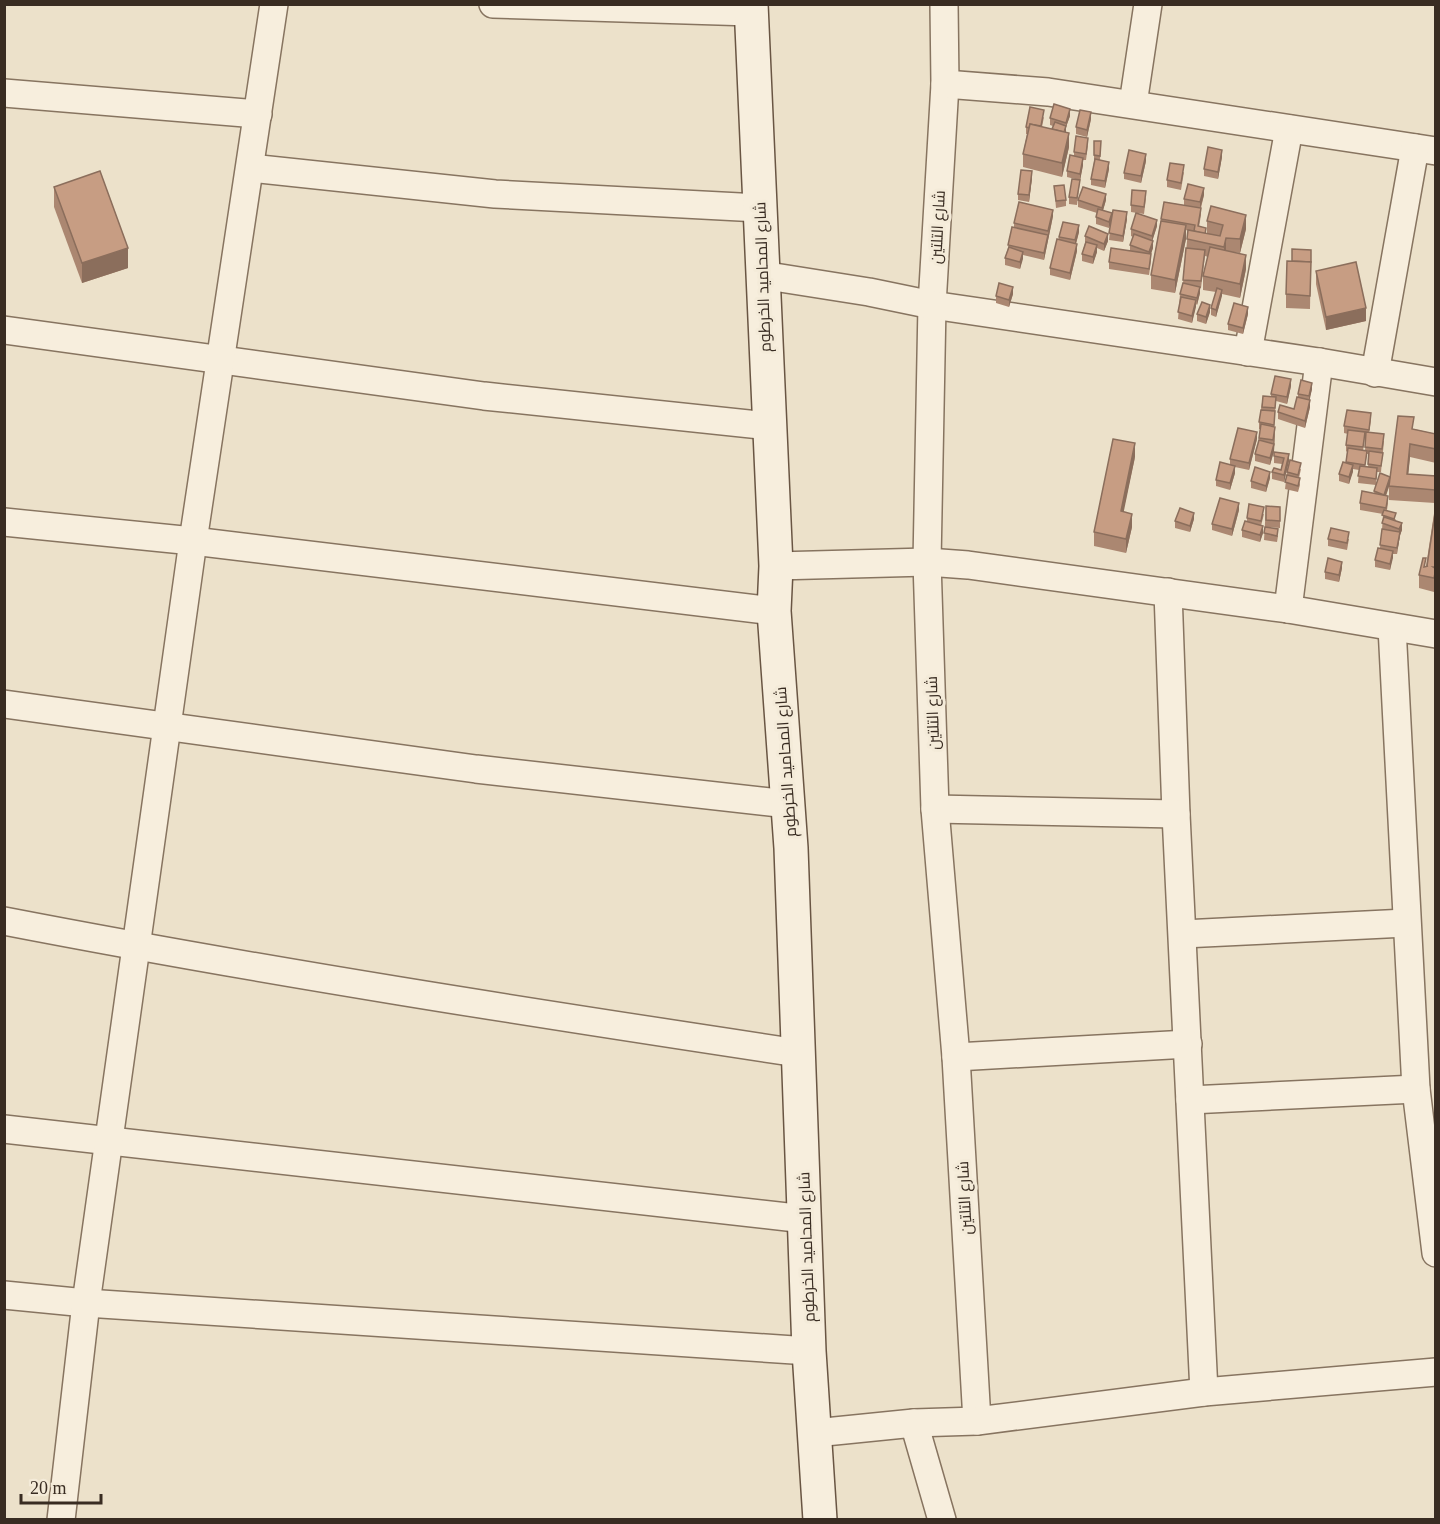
<svg xmlns="http://www.w3.org/2000/svg" width="1440" height="1524" viewBox="0 0 1440 1524" font-family="'Times New Roman',Cairo,serif">
<style>
.lines{fill:none;stroke-linecap:round;stroke-linejoin:round}
.street-casing{stroke:#877460;stroke-width:30}
.secondary-casing{stroke:#695543;stroke-width:36}
.street{stroke:#f7eedd;stroke-width:27}
.secondary{stroke:#f7eedd;stroke-width:33}
.wall{fill:#ab8771;fill-rule:evenodd}
.shaded-wall{fill:#8b6e5c}
.building{fill:#c79d83;stroke:#8b6e5c;stroke-width:1.5}
.labels{text-anchor:middle;stroke-width:6;stroke-linejoin:round;paint-order:stroke}
.street-label{font-size:16px;fill:#392c22;stroke:#f4ebd9}
</style>
<rect width="100%" height="100%" fill="#ece1ca"/>
<g class="lines">
<g class="street-casing">
<g id="street">
<polyline points="493,4 751,12"/>
<polyline points="944,4 945,84 932,305 927,562 935,809 956,1057 977,1421"/>
<polyline points="945,84 1048,92 1436,151"/>
<polyline points="4,93 258,114"/>
<polyline points="1133,104 1148,4"/>
<polyline points="251,168 495,194 759,208"/>
<polyline points="762,275 869,292 932,305 1319,362 1436,382"/>
<polyline points="4,330 484,396 769,426"/>
<polyline points="1248,352 1289,129"/>
<polyline points="1375,373 1415,148"/>
<polyline points="4,522 193,541 774,611"/>
<polyline points="776,566 927,562 968,565 1288,609 1436,634"/>
<polyline points="1168,592 1176,814 1204,1392"/>
<polyline points="1288,609 1319,362"/>
<polyline points="1392,627 1416,1089 1436,1253"/>
<polyline points="4,704 476,769 788,804"/>
<polyline points="935,809 1176,814"/>
<path d="M4,921C268,972 533,1013 798,1053"/>
<polyline points="1183,934 1406,923"/>
<polyline points="956,1057 1188,1044"/>
<polyline points="1190,1100 1416,1089"/>
<polyline points="4,1129 805,1219"/>
<polyline points="4,1295 86,1303 809,1351"/>
<polyline points="914,1423 942,1520"/>
<polyline points="815,1433 914,1423 977,1421 1204,1392 1436,1372"/>
<polyline points="61,1520 86,1303 193,541 274,4"/>
</g>
</g>
<g class="secondary-casing">
<polyline id="secondary" points="751,4 776,566 774,611 791,848 809,1351 820,1520"/>
</g>
<use href="#street" class="street"/>
<use href="#secondary" class="secondary"/>
</g>
<g class="wall">
<polygon points="1070,116 1066,127 1066,132 1069,147 1062,177 1023,167 1023,154 1027,134 1026,134 1026,127 1044,117 1042,127 1052,129 1053,126 1050,125 1050,118"/>
<polygon points="1091,119 1087,137 1076,134 1076,127"/>
<polygon points="1101,141 1100,160 1109,169 1105,188 1091,185 1091,179 1094,162 1094,155"/>
<polygon points="1088,145 1086,160 1083,160 1083,165 1080,180 1077,205 1069,204 1069,197 1075,179 1067,177 1067,171 1074,156 1074,152"/>
<polygon points="1222,157 1218,179 1204,176 1204,169"/>
<polygon points="1146,161 1141,183 1124,179 1124,173"/>
<polygon points="1184,172 1181,190 1167,187 1167,180"/>
<polygon points="1032,178 1029,202 1018,200 1018,194"/>
<polygon points="1054,186 1066,200 1066,206 1056,208"/>
<polygon points="54,187 128,268 82,283 54,207"/>
<polygon points="1204,195 1201,208 1201,215 1199,227 1206,234 1207,234 1207,221 1246,229 1240,253 1229,252 1246,269 1240,298 1222,294 1216,317 1211,315 1211,308 1216,292 1203,290 1203,276 1208,257 1205,256 1201,288 1200,288 1200,293 1197,305 1196,304 1192,323 1178,319 1180,294 1183,283 1188,231 1186,230 1186,239 1175,293 1151,289 1151,275 1164,202 1184,205 1184,199"/>
<polygon points="1146,198 1144,214 1131,212 1131,205"/>
<polygon points="1078,200 1106,200 1103,210 1112,218 1127,219 1123,242 1109,240 1111,221 1109,228 1096,224 1096,217 1097,213 1078,207"/>
<polygon points="1053,216 1044,260 1023,255 1020,269 1005,265 1005,258 1014,227 1014,223"/>
<polygon points="1157,226 1152,241 1153,248 1151,254 1151,261 1149,275 1109,269 1109,262 1130,251 1130,245 1133,237 1131,236 1131,229"/>
<polygon points="1079,232 1076,244 1077,251 1070,280 1050,275 1050,268 1059,237"/>
<polygon points="1085,236 1108,241 1104,251 1097,248 1097,252 1093,264 1082,261 1082,254 1085,243"/>
<polygon points="1311,250 1310,309 1286,308 1286,294 1292,261"/>
<polygon points="1316,271 1366,321 1326,330 1316,284"/>
<polygon points="1013,294 1009,307 996,303 996,296"/>
<polygon points="1210,312 1206,324 1197,321 1197,314"/>
<polygon points="1248,314 1243,334 1228,330 1228,324"/>
<polygon points="1291,386 1287,404 1276,401 1274,426 1275,433 1274,451 1270,465 1255,461 1255,454 1259,441 1261,429 1259,429 1259,422 1263,396 1271,397 1271,394"/>
<polygon points="1312,389 1309,400 1310,407 1305,428 1278,419 1278,412 1294,409 1298,397 1298,394"/>
<path d="M1371,420L1369,433L1384,441L1381,472H1377L1376,484L1390,477L1414,429L1436,434V463L1410,457L1408,474L1436,476L1435,503L1389,500V487L1386,496L1388,503L1387,510L1396,520L1395,521L1402,530L1400,535L1397,554H1393L1390,570L1375,567V560L1380,548L1382,530L1383,514L1360,510V503L1374,493L1376,485L1358,483L1359,470L1353,469L1349,484L1339,481V474L1346,463L1347,452L1346,451V445L1348,434L1344,433V426ZM1365,436H1366L1365,451H1363ZM1367,454H1369L1368,467L1365,466Z"/>
<polygon points="1257,439 1249,470 1235,467 1235,473 1230,490 1216,486 1216,480 1230,465 1230,459"/>
<polygon points="1274,452 1289,461 1284,482 1272,479 1272,472 1281,470 1282,464 1274,463"/>
<polygon points="1135,457 1123,512 1132,527 1126,553 1094,546 1094,532"/>
<polygon points="1301,469 1299,478 1300,485 1298,492 1285,489 1287,472"/>
<polygon points="1270,478 1266,492 1251,488 1251,481"/>
<polygon points="1266,506 1280,507 1280,528 1268,527 1278,536 1277,542 1264,540"/>
<polygon points="1435,507 1436,584 1434,592 1419,588 1419,575 1426,566"/>
<polygon points="1239,510 1232,536 1212,530 1212,524"/>
<polygon points="1264,514 1261,526 1263,533 1260,542 1242,537 1242,530 1247,522 1247,518"/>
<polygon points="1194,519 1190,532 1175,528 1175,521"/>
<polygon points="1328,539 1349,539 1347,550 1328,546"/>
<polygon points="1342,568 1339,582 1325,579 1325,572"/>
</g>
<g class="shaded-wall">
<polygon points="1070,109 1070,116 1066,127 1066,133 1064,133"/>
<polygon points="1091,112 1091,119 1087,137 1087,130"/>
<polygon points="1069,133 1069,147 1062,177 1062,163"/>
<polygon points="1222,150 1222,157 1218,179 1218,172"/>
<polygon points="1146,154 1146,161 1141,183 1141,176"/>
<polygon points="1083,158 1083,165 1080,181 1080,174"/>
<polygon points="1109,162 1109,169 1105,188 1105,181"/>
<polygon points="1032,171 1032,178 1029,202 1029,195"/>
<polygon points="1204,188 1204,195 1200,209 1200,202"/>
<polygon points="1106,194 1106,200 1102,214 1102,208"/>
<polygon points="1053,210 1053,216 1044,260 1044,253"/>
<polygon points="1127,212 1127,219 1123,242 1123,236"/>
<polygon points="1112,213 1112,220 1109,228 1109,222"/>
<polygon points="1246,215 1246,229 1240,253 1240,239"/>
<polygon points="1157,220 1157,226 1152,242 1152,236"/>
<polygon points="1079,225 1079,232 1075,247 1075,240"/>
<polygon points="1186,225 1186,239 1175,293 1175,280"/>
<polygon points="1108,234 1108,241 1104,251 1104,244"/>
<polygon points="1226,238 1226,251 1224,260 1224,247"/>
<polygon points="1153,241 1153,248 1149,259 1149,252"/>
<polygon points="1077,244 1077,251 1070,280 1070,273"/>
<polygon points="1097,245 1097,252 1093,264 1093,257"/>
<polygon points="128,248 128,268 82,283 82,263"/>
<polygon points="1023,252 1023,259 1020,269 1020,262"/>
<polygon points="1246,255 1246,269 1240,298 1240,284"/>
<polygon points="1013,287 1013,294 1009,307 1009,300"/>
<polygon points="1200,287 1200,293 1197,305 1197,298"/>
<polygon points="1222,290 1222,296 1216,317 1216,310"/>
<polygon points="1196,300 1196,307 1192,323 1192,316"/>
<polygon points="1210,305 1210,312 1206,324 1206,317"/>
<polygon points="1248,307 1248,314 1243,334 1243,328"/>
<polygon points="1366,308 1366,321 1326,330 1326,317"/>
<polygon points="1291,379 1291,386 1287,404 1287,397"/>
<polygon points="1312,383 1312,389 1309,403 1309,396"/>
<polygon points="1310,400 1310,407 1305,428 1305,421"/>
<polygon points="1275,427 1274,451 1270,465 1270,458 1273,446"/>
<polygon points="1257,432 1257,439 1249,470 1249,463"/>
<polygon points="1135,443 1135,457 1121,525 1121,511"/>
<polygon points="1410,444 1410,457 1407,488 1407,474"/>
<polygon points="1289,454 1289,461 1284,482 1284,475"/>
<polygon points="1353,465 1353,472 1349,484 1349,477"/>
<polygon points="1235,466 1235,473 1230,490 1230,483"/>
<polygon points="1270,472 1270,478 1266,492 1266,486"/>
<polygon points="1390,477 1390,483 1384,501 1384,495"/>
<polygon points="1239,503 1239,510 1232,536 1232,529"/>
<polygon points="1194,513 1194,519 1190,532 1190,526"/>
<polygon points="1132,514 1132,527 1126,553 1126,539"/>
<polygon points="1402,523 1402,530 1400,535 1397,554 1399,529"/>
<polygon points="1263,526 1263,533 1260,542 1260,535"/>
<polygon points="1393,551 1393,558 1390,570 1390,564"/>
<polygon points="1342,562 1342,568 1339,582 1339,575"/>
<polygon points="1436,571 1436,584 1434,592 1434,578"/>
</g>
<g class="building">
<polygon points="1054,104 1070,109 1066,123 1050,118"/>
<polygon points="1030,107 1044,110 1041,126 1030,124 1029,128 1026,127"/>
<polygon points="1080,110 1091,112 1087,130 1076,127"/>
<polygon points="1055,122 1066,126 1064,132 1052,129"/>
<polygon points="1030,124 1069,133 1062,163 1023,154"/>
<polygon points="1076,136 1088,138 1086,154 1074,152"/>
<polygon points="1094,141 1101,141 1100,156 1094,155"/>
<polygon points="1208,147 1222,150 1218,172 1204,169"/>
<polygon points="1129,150 1146,154 1141,176 1124,173"/>
<polygon points="1070,155 1083,158 1080,174 1067,171"/>
<polygon points="1095,159 1109,162 1105,181 1091,179"/>
<polygon points="1170,163 1184,165 1181,183 1167,180"/>
<polygon points="1021,170 1032,171 1029,195 1018,194"/>
<polygon points="100,171 128,248 82,263 54,187"/>
<polygon points="1072,179 1080,180 1077,198 1069,197"/>
<polygon points="1188,184 1204,188 1200,202 1184,199"/>
<polygon points="1064,185 1066,200 1056,201 1054,186"/>
<polygon points="1083,187 1106,194 1102,208 1078,200"/>
<polygon points="1132,190 1146,191 1144,207 1131,205"/>
<polygon points="1019,202 1053,210 1048,231 1014,223"/>
<polygon points="1164,202 1201,208 1198,226 1206,228 1205,234 1194,231 1195,225 1161,219"/>
<polygon points="1211,206 1246,215 1240,239 1226,238 1224,247 1187,239 1188,230 1220,236 1223,225 1207,221"/>
<polygon points="1098,209 1112,213 1109,222 1096,217"/>
<polygon points="1113,210 1127,212 1123,236 1109,233"/>
<polygon points="1136,213 1157,220 1152,236 1131,229"/>
<polygon points="1161,221 1186,225 1175,280 1151,275"/>
<polygon points="1063,222 1079,225 1075,240 1059,237"/>
<polygon points="1089,226 1108,234 1104,244 1085,236"/>
<polygon points="1012,227 1048,235 1044,253 1008,245"/>
<polygon points="1134,234 1153,241 1149,252 1130,245"/>
<polygon points="1057,239 1077,244 1070,273 1050,268"/>
<polygon points="1086,242 1097,245 1093,257 1082,254"/>
<polygon points="1009,247 1023,252 1020,262 1005,258"/>
<polygon points="1210,247 1246,255 1240,284 1203,276"/>
<polygon points="1111,248 1151,254 1149,269 1109,262"/>
<polygon points="1186,248 1205,250 1201,281 1183,280"/>
<polygon points="1292,249 1311,250 1311,262 1292,261"/>
<polygon points="1287,261 1311,262 1310,296 1286,294"/>
<polygon points="1356,262 1366,308 1326,317 1316,271"/>
<polygon points="999,283 1013,287 1009,300 996,296"/>
<polygon points="1183,283 1200,287 1197,298 1180,294"/>
<polygon points="1217,288 1222,290 1216,310 1211,308"/>
<polygon points="1181,297 1196,300 1192,316 1178,312"/>
<polygon points="1202,302 1210,305 1206,317 1197,314"/>
<polygon points="1234,303 1248,307 1243,328 1228,324"/>
<polygon points="1275,376 1291,379 1287,397 1271,394"/>
<polygon points="1301,380 1312,383 1309,396 1298,394"/>
<polygon points="1263,396 1276,397 1275,408 1262,407"/>
<polygon points="1297,397 1310,400 1305,421 1278,412 1280,405 1294,409"/>
<polygon points="1261,410 1275,411 1274,425 1259,422"/>
<polygon points="1347,410 1371,413 1369,430 1344,426"/>
<polygon points="1398,416 1414,417 1412,429 1436,434 1436,449 1410,444 1407,474 1436,476 1435,490 1389,486"/>
<polygon points="1261,424 1275,427 1273,440 1259,438"/>
<polygon points="1238,428 1257,432 1249,463 1230,459"/>
<polygon points="1348,430 1365,432 1363,447 1346,445"/>
<polygon points="1366,432 1384,434 1382,449 1365,447"/>
<polygon points="1113,439 1135,443 1121,511 1132,514 1126,539 1094,532"/>
<polygon points="1259,440 1274,444 1270,458 1255,454"/>
<polygon points="1348,448 1367,451 1365,465 1346,462"/>
<polygon points="1369,451 1383,453 1381,466 1368,464"/>
<polygon points="1274,452 1289,454 1284,475 1272,472 1274,468 1281,470 1284,458 1274,456"/>
<polygon points="1290,460 1301,463 1298,475 1287,472"/>
<polygon points="1220,462 1235,466 1230,483 1216,480"/>
<polygon points="1343,462 1353,465 1349,477 1339,474"/>
<polygon points="1360,466 1377,468 1376,479 1358,476"/>
<polygon points="1255,467 1270,472 1266,486 1251,481"/>
<polygon points="1380,473 1390,477 1384,495 1374,491"/>
<polygon points="1287,475 1300,478 1298,486 1285,482"/>
<polygon points="1362,491 1388,496 1386,508 1360,503"/>
<polygon points="1220,498 1239,503 1232,529 1212,524"/>
<polygon points="1249,504 1264,507 1261,521 1247,518"/>
<polygon points="1266,506 1280,507 1280,521 1266,520"/>
<polygon points="1436,507 1436,567 1433,567 1436,569 1434,578 1419,575 1423,558 1426,558 1424,567 1428,566 1427,566"/>
<polygon points="1180,508 1194,513 1190,526 1175,521"/>
<polygon points="1384,510 1396,513 1394,519 1382,515"/>
<polygon points="1384,517 1402,523 1399,529 1382,523"/>
<polygon points="1245,521 1263,526 1260,535 1242,530"/>
<polygon points="1265,527 1278,529 1277,536 1264,533"/>
<polygon points="1331,528 1349,532 1347,543 1328,539"/>
<polygon points="1382,529 1400,532 1397,548 1380,545"/>
<polygon points="1378,548 1393,551 1390,564 1375,560"/>
<polygon points="1328,558 1342,562 1339,575 1325,572"/>
</g>
<g class="labels">
<g class="street-label">
<text transform="translate(937 227) rotate(-87)" y="6">شارع التلتين</text>
<text transform="translate(762 277) rotate(-92)" y="6">شارع المحاميد الخرطوم</text>
<text transform="translate(932 713) rotate(-92)" y="6">شارع التلتين</text>
<text transform="translate(785 762) rotate(-94)" y="6">شارع المحاميد الخرطوم</text>
<text transform="translate(964 1198) rotate(-93)" y="6">شارع التلتين</text>
<text transform="translate(806 1247) rotate(-92)" y="6">شارع المحاميد الخرطوم</text>
</g>
</g>
<rect width="1440" height="1524" fill="none" stroke="#392c22" stroke-width="12"/>
<path d="M21 1494v9h80v-9" fill="none" stroke="#392c22" stroke-width="3"/>
<text x="30" y="1494" font-size="18" fill="#392c22" stroke="#f4ebd9" stroke-width="4.5" paint-order="stroke">20 m</text>
</svg>
